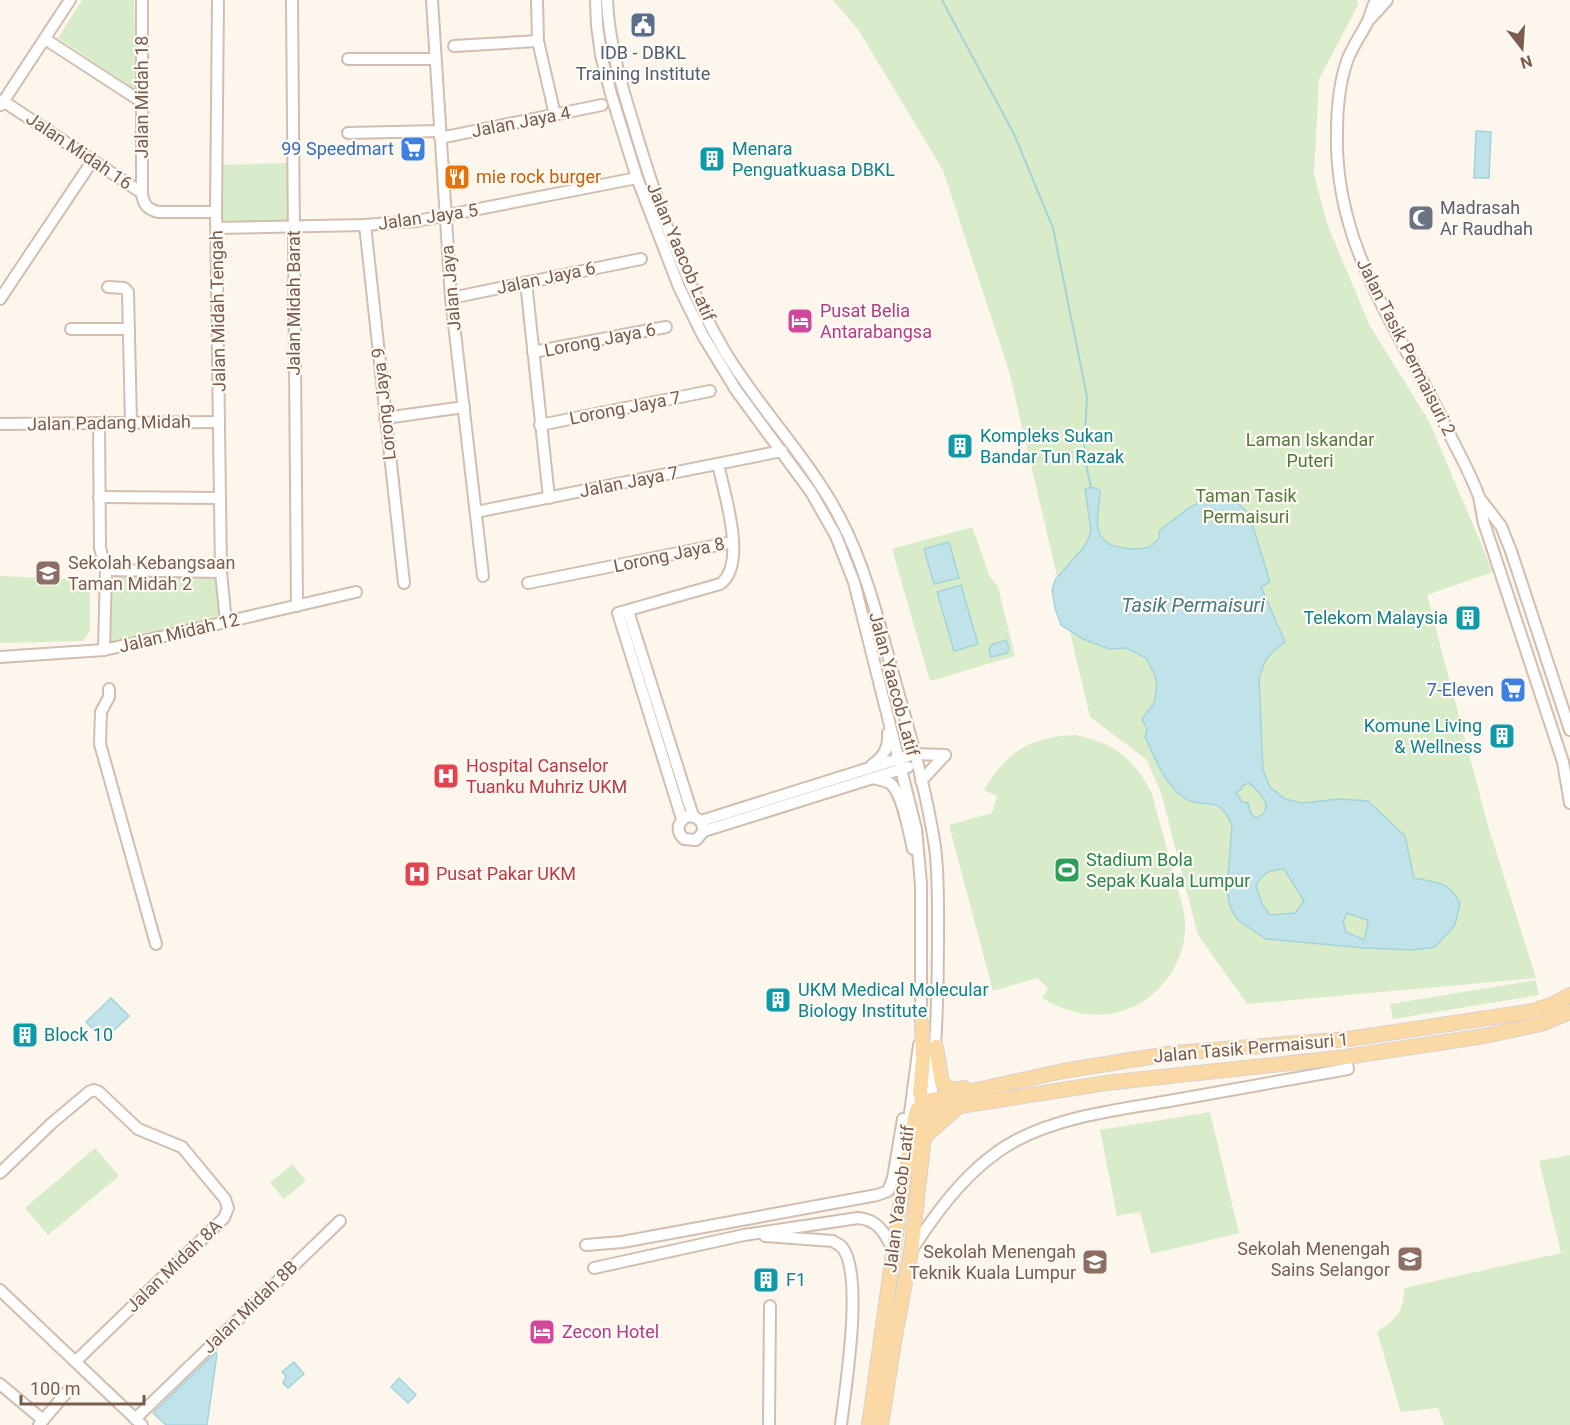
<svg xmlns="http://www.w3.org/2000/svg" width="1570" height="1425" viewBox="0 0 1570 1425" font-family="Roboto,sans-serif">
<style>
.green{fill:#d8ecc9}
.water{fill:#bfe3e8;stroke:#a5d3da;stroke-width:1.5;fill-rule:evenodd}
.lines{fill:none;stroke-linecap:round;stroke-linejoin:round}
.stream{stroke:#a5d3da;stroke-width:2}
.minor-casing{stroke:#d1beb0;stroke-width:14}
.major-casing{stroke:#dad1cd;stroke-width:16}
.minor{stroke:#fff;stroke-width:10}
.major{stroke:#fbd9a5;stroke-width:14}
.labels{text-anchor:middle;stroke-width:4.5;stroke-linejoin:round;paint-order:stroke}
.service-label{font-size:18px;fill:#4e5e75;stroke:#fffaf3}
.street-label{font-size:18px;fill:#7a5c4d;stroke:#fffaf3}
.shop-label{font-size:18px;fill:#366cbe;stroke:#fffaf3;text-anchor:end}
.culture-label{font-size:18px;fill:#0d838f;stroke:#fffaf3;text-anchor:start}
.food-label{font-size:18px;fill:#c56008;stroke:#fffaf3;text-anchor:start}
.worship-label{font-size:18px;fill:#5b616d;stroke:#fffaf3;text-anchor:start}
.hotel-label{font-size:18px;fill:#b23c85;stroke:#fffaf3;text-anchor:start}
.park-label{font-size:18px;fill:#537a41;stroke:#fffaf3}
.education-label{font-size:18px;fill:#785e54;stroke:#fffaf3;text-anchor:end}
.health-label{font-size:18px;fill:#be3a42;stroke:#fffaf3;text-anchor:start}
.leisure-label{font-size:18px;fill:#27864d;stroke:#fffaf3;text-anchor:start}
.water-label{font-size:20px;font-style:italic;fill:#437c86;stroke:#fffaf3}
</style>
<rect width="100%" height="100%" fill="#fdf6ec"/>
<g class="green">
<polygon points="82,0 134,0 136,90 58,38"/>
<polygon points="833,0 1357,0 1358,5 1319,79 1314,174 1327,224 1370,326 1429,421 1493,572 1427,595 1488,826 1536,978 1247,1004 1198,935 1161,793 1147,760 1090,717 1009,371 943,170 859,31"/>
<polygon points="289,163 291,223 221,225 219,165"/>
<polygon points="972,527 990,577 998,587 1015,656 930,681 892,549"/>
<polygon points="117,575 216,576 219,616 110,643 110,581"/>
<polygon points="0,576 90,580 90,631 83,641 0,643"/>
<path d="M1076,735C1114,743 1135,759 1152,794C1158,817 1165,841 1171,864C1175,881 1181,897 1184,913C1191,951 1167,991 1133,1007C1101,1021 1071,1015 1042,998L1048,988L1037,978L993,991L949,825L992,813L997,796L984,790C1007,751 1030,737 1076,735Z"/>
<polygon points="1536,980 1539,995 1393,1019 1390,1004"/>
<polygon points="1210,1112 1239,1233 1151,1254 1140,1212 1117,1216 1100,1130"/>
<polygon points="95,1148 119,1176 48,1235 25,1208"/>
<path d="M1570,1155V1425H1444L1438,1408L1401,1412L1377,1332C1396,1318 1404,1313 1404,1288L1561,1253L1539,1161Z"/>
<polygon points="292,1164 306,1181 284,1199 270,1183"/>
</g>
<g class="water">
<polygon points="1476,131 1491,132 1489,178 1474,178"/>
<path d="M1091,487L1100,490C1100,502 1096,516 1098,528C1101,550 1134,551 1150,547L1159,538V531L1190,507L1207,499L1223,497L1236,501L1249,514L1270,582L1261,587L1285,642L1274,650L1265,661L1259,678L1263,770L1270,787L1285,799L1302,803L1339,799L1368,801L1405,836L1414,878C1437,883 1448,880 1460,903L1455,925L1435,947L1413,950L1364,948L1266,939L1239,921L1233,913L1229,902L1227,889L1232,826C1219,791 1203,812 1183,797C1164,784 1155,757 1145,737L1147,729L1142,719L1154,703L1157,686L1155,676L1146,658L1126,648L1109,649L1083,639L1061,625L1055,608L1052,590L1055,580L1083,548L1087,542L1091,530L1085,489ZM1249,783C1259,792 1277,807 1257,818L1251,814L1248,803L1242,802L1236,792L1241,790L1242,786ZM1284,869L1304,901L1295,913L1270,915L1262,904L1256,886C1263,872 1270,870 1284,869ZM1347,913L1367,920L1368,925L1364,940L1346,932L1343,922Z"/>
<polygon points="949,542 959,578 934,584 924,549"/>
<polygon points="961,585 978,644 954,651 937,592"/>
<polygon points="1006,640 1009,648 1007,653 991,657 989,650 991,645"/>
<polygon points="111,998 129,1016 104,1040 86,1022"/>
<polygon points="216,1352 217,1354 207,1425 166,1425 153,1413"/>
<polygon points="294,1362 304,1374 288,1388 283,1383 286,1376 282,1372"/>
<polygon points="399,1378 416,1395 408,1403 391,1387"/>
</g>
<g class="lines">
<polyline class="stream" points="942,0 1014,134 1053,228 1087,397 1084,455 1091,487"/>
<g class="minor-casing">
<g id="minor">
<polyline points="142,0 142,193"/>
<polyline points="218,0 216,212 221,572 226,622"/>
<polyline points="292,0 297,606"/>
<polyline points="432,0 451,298 483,576"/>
<polyline points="537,0 538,41 555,115"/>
<polyline points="596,0 597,25 601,55 611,94 637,178 679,287 702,334 736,390 811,492 836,536 854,582 916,829 921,884 921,1030"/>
<path d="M607,0C609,44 621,84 634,126C657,203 683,280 724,350C759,409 809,458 841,520C865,566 878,619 892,670C908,728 926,787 935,847C939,878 938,910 938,942C938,995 936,1047 931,1100"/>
<path d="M1376,0C1372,7 1371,14 1368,21C1361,35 1352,47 1347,61C1339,84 1337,109 1337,133C1334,249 1401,331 1448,431C1458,452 1471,474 1479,497C1481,505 1482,515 1484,523L1563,762L1570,803"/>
<polyline points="1371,18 1387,0"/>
<polyline points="45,39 142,102"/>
<polyline points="454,46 538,41"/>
<polyline points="348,59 434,59"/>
<path d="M3,101L142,193C143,204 147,209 158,212H216"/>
<polyline points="1,105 70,0"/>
<polyline points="348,133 439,131"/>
<polyline points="440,138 602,105"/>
<polyline points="365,225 404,583"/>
<polyline points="217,228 365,225 417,221 637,178"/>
<polyline points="526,282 549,498"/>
<polyline points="108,287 124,288 128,292 131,423"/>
<polyline points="451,298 641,259"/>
<polyline points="0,299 93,160"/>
<polyline points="71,329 129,329"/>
<polyline points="533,352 666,327"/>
<polyline points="385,418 464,407"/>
<polyline points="0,424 219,422"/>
<polyline points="99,424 100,548 106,570 104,650"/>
<polyline points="540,425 710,391"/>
<polyline points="99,497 220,498"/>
<polyline points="1481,500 1501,526 1511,551 1570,730"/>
<polyline points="476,512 782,451"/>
<polyline points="106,570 221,572"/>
<polyline points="528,583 733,542"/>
<polyline points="628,611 693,816"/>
<polyline points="0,657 104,650 356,592"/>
<polyline points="109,689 109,697 101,712 100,744 156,944"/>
<path d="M872,765C884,756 889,748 888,733"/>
<path d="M872,778C879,780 886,780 891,784C903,795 909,833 913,849"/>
<polyline points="921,781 945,755"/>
<path d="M682,819L618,613L720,584C748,565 724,493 718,464"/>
<polyline points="701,821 914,754 945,755"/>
<path d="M704,831L701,821L693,816L686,817C677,823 676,832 684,839L696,840L704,831L908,767"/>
<polyline points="908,1128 919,1045"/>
<polyline points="0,1173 52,1123 89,1092 94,1090 99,1092 138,1129 182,1147 225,1199 228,1208 224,1218 76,1361"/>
<path d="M765,1236L833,1241C835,1243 838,1244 841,1246C865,1271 845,1390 841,1425"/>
<polyline points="586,1245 622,1242 877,1195 888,1191 893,1178 903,1119"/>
<path d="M913,1248C940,1207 971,1165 1015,1141C1062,1116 1117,1110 1169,1101C1228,1090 1288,1080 1348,1069L1346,1057"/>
<path d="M594,1268L744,1235L858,1218C879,1220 885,1234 894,1251"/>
<polyline points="0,1290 142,1425"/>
<polyline points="0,1384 43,1420"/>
<polyline points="135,1419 340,1221"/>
<polyline points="39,1425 66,1393"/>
<polyline points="769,1425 770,1306"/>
</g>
</g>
<g class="major-casing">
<g id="major">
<polyline points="922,1024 923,1060 920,1092 923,1106 928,1110"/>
<polyline points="936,1047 942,1083 952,1090 964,1088"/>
<polyline points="929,1111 1106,1083 1346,1057 1484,1036 1541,1024 1570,1012"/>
<polyline points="924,1137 957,1108"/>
<polyline points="869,1425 902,1191 915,1118 917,1110 931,1100 1063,1071 1174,1053 1349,1039 1533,1011 1553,1004 1570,995"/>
<polyline points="881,1425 895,1336 911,1251 924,1137 930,1104"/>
</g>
</g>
<use href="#minor" class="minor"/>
<use href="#major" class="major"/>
</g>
<defs>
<g id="civic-square" transform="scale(1.35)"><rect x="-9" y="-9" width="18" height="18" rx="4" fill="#5c6f8a" stroke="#fffaf3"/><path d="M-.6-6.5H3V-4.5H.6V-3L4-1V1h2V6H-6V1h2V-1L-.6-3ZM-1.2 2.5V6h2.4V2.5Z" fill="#fff"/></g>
<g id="supermarket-square" transform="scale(1.35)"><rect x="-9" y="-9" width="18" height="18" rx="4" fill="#3f7fe0" stroke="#fffaf3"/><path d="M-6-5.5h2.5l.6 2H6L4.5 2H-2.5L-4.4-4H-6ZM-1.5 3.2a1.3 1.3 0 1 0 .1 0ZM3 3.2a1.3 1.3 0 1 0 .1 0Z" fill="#fff"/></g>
<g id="building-square" transform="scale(1.35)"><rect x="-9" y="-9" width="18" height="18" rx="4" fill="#0f9aa8" stroke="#fffaf3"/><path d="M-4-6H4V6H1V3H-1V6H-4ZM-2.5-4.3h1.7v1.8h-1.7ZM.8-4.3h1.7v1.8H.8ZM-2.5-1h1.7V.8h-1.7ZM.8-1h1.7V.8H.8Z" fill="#fff"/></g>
<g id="restaurant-square" transform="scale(1.35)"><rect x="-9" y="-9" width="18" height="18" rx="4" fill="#e8710a" stroke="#fffaf3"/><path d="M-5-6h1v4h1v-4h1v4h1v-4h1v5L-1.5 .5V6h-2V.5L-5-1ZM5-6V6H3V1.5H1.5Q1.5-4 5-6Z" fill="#fff"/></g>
<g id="mosque-square" transform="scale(1.35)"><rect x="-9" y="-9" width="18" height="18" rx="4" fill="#6b7280" stroke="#fffaf3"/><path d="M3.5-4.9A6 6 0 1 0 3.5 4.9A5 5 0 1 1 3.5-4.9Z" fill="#fff"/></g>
<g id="hotel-square" transform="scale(1.35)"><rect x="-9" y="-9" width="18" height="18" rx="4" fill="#d1479c" stroke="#fffaf3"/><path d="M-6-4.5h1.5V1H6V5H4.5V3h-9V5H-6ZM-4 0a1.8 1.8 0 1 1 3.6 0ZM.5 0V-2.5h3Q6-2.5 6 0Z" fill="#fff"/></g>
<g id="school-square" transform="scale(1.35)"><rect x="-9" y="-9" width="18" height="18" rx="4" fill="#8d6e63" stroke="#fffaf3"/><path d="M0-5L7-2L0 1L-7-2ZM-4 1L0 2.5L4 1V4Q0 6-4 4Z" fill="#fff"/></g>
<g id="hospital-square" transform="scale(1.35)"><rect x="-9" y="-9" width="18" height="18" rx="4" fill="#e0444e" stroke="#fffaf3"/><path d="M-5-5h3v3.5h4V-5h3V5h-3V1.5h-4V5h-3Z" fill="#fff"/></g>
<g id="stadium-square" transform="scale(1.35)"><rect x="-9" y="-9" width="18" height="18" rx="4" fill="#2e9e5b" stroke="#fffaf3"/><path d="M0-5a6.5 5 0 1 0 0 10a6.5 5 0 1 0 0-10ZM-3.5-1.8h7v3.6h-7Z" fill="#fff"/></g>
</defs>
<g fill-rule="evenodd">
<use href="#civic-square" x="643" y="25"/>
<use href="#supermarket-square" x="413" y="149"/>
<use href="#building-square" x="712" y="159"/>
<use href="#restaurant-square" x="457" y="177"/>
<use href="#mosque-square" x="1421" y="218"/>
<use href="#hotel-square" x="800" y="321"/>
<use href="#building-square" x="960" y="446"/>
<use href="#school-square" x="48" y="573"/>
<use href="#building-square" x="1468" y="618"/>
<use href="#supermarket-square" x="1513" y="690"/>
<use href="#building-square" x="1502" y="736"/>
<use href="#hospital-square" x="446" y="776"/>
<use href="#stadium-square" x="1067" y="870"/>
<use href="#hospital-square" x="417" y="874"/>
<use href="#building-square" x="778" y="1000"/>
<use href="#building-square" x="25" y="1035"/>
<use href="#school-square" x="1410" y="1259"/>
<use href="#school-square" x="1095" y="1262"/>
<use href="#building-square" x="766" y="1280"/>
<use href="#hotel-square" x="542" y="1332"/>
</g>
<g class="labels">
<g class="service-label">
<text x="643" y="59">IDB - DBKL<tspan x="643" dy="21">Training Institute</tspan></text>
</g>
<g class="street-label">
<text transform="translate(142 97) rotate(-90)" y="6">Jalan Midah 18</text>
<text transform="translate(521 122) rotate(-11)" y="6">Jalan Jaya 4</text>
<text transform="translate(79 151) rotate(34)" y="6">Jalan Midah 16</text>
<text transform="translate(428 217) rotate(-8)" y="6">Jalan Jaya 5</text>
<text transform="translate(681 252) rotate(67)" y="6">Jalan Yaacob Latif</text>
<text transform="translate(546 278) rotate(-12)" y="6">Jalan Jaya 6</text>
<text transform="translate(451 288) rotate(-95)" y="6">Jalan Jaya</text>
<text transform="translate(294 303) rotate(-90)" y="6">Jalan Midah Barat</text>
<text transform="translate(218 311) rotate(-91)" y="6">Jalan Midah Tengah</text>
<text transform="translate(600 340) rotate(-11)" y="6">Lorong Jaya 6</text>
<text transform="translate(1406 347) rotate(63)" y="6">Jalan Tasik Permaisuri 2</text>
<text transform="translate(384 404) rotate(-96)" y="6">Lorong Jaya 9</text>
<text transform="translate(625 408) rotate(-11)" y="6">Lorong Jaya 7</text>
<text transform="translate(109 423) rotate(-1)" y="6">Jalan Padang Midah</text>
<text transform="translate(629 482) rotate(-11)" y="6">Jalan Jaya 7</text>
<text transform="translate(669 555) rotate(-12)" y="6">Lorong Jaya 8</text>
<text transform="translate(179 633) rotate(-13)" y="6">Jalan Midah 12</text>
<text transform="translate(894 684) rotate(75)" y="6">Jalan Yaacob Latif</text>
<text transform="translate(1251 1048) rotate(-5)" y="6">Jalan Tasik Permaisuri 1</text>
<text transform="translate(899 1199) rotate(-83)" y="6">Jalan Yaacob Latif</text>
<text transform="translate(174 1266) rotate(-44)" y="6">Jalan Midah 8A</text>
<text transform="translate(250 1307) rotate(-44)" y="6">Jalan Midah 8B</text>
</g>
<g class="shop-label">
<text x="394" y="155">99 Speedmart</text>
<text x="1494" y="696">7-Eleven</text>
</g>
<g class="culture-label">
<text x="732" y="155">Menara<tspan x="732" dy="21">Penguatkuasa DBKL</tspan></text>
<text x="980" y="442">Kompleks Sukan<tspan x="980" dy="21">Bandar Tun Razak</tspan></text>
<text x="1448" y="624" text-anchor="end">Telekom Malaysia</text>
<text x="1482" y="732" text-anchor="end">Komune Living<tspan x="1482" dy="21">&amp; Wellness</tspan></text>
<text x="798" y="996">UKM Medical Molecular<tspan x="798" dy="21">Biology Institute</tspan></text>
<text x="44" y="1041">Block 10</text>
<text x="786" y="1286">F1</text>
</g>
<g class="food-label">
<text x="476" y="183">mie rock burger</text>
</g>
<g class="worship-label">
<text x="1440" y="214">Madrasah<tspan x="1440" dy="21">Ar Raudhah</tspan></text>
</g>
<g class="hotel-label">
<text x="820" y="317">Pusat Belia<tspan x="820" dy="21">Antarabangsa</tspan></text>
<text x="562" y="1338">Zecon Hotel</text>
</g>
<g class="park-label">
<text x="1310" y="446">Laman Iskandar<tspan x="1310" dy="21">Puteri</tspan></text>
<text x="1246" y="502">Taman Tasik<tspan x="1246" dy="21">Permaisuri</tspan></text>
</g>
<g class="education-label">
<text x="68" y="569" text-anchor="start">Sekolah Kebangsaan<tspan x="68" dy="21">Taman Midah 2</tspan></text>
<text x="1390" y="1255">Sekolah Menengah<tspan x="1390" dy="21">Sains Selangor</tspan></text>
<text x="1076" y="1258">Sekolah Menengah<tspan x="1076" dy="21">Teknik Kuala Lumpur</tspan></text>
</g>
<g class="health-label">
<text x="466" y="772">Hospital Canselor<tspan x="466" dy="21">Tuanku Muhriz UKM</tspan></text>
<text x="436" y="880">Pusat Pakar UKM</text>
</g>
<g class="leisure-label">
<text x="1086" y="866">Stadium Bola<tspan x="1086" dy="21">Sepak Kuala Lumpur</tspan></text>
</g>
<g class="water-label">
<text x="1193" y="612">Tasik Permaisuri</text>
</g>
</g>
<g transform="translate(1522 48) rotate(163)" stroke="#fffaf3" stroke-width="4.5" paint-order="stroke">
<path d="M0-4.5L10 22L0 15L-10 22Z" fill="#7a5c4d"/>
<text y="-9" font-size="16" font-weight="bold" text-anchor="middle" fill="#7a5c4d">N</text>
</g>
<path d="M21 1395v9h123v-9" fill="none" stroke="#7a5c4d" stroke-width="3"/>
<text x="30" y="1395" font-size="18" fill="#7a5c4d" stroke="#fffaf3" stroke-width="4.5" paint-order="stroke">100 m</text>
</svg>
